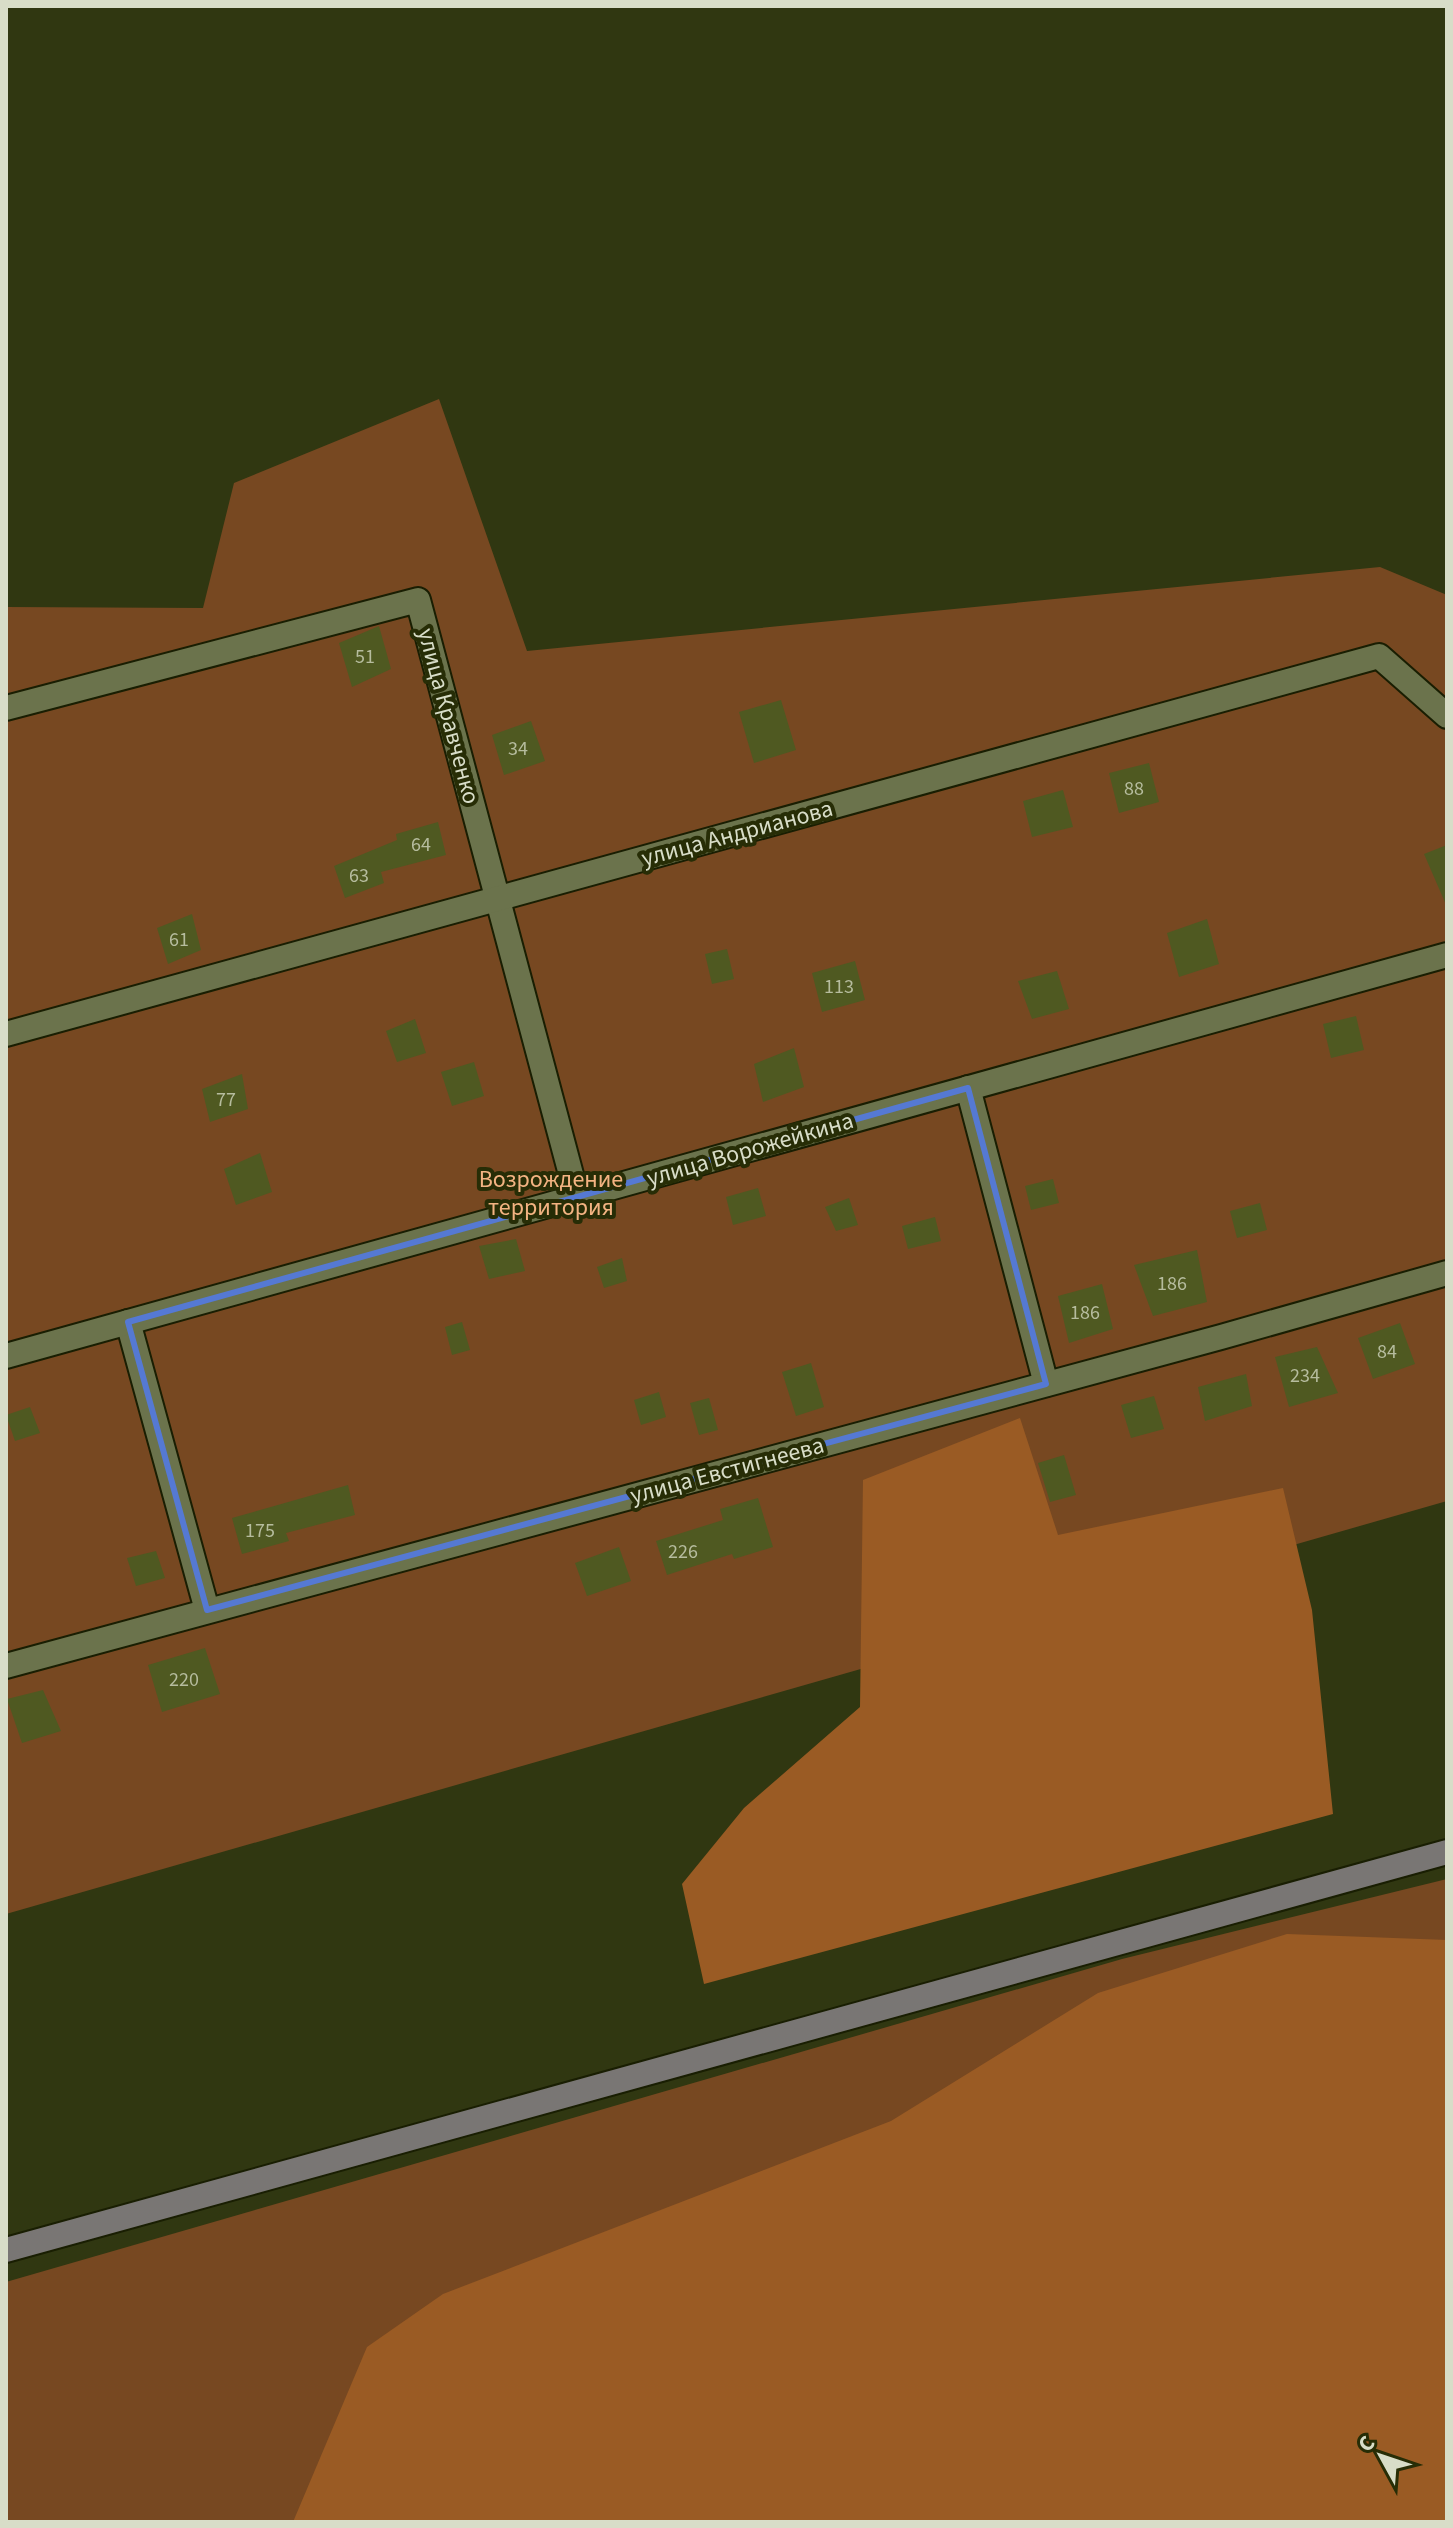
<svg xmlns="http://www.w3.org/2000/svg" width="1453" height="2528" viewBox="0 0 1453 2528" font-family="'Source Sans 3',sans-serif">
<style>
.green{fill:#774821}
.forest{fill:#9a5b24}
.building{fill:#4f5921}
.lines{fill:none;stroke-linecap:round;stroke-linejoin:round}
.street-casing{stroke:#191e02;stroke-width:28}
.secondary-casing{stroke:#191e02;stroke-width:28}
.street{stroke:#6b734c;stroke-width:24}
.secondary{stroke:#797674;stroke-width:24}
.marked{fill:none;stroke:#5579d3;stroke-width:6;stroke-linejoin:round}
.labels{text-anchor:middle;stroke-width:8;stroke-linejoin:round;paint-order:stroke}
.number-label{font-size:20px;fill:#b6bc9e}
.street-label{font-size:24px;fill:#d8ddc8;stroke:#272d06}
.park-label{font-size:24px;fill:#f3b382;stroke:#272d06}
</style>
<rect width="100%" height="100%" fill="#303711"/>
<g class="green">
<polygon points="439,399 527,651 1380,567 1447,595 1447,1501 6,1914 6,607 203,608 234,483"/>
<polygon points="1447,1879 1447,2522 6,2522 6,2282 1122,1959"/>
</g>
<g class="forest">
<polygon points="1020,1418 1058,1535 1283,1488 1312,1610 1333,1814 704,1984 682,1884 744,1808 860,1707 863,1480"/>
<polygon points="1287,1934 1447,1940 1447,2522 293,2522 367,2347 443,2294 891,2121 1098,1993"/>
</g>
<g class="building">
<polygon points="379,626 391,669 352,687 339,643"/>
<polygon points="781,700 796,750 754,763 739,712"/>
<polygon points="531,721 545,761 504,775 492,735"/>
<polygon points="1149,763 1159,802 1119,813 1109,773"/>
<polygon points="1063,790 1073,827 1032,837 1023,801"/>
<polygon points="438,822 446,855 381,872 384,883 345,898 334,866 397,840 396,834"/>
<polygon points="1447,845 1447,907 1424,854"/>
<polygon points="192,914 201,950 168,964 157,928"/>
<polygon points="1207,919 1219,964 1179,977 1167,933"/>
<polygon points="727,949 734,979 712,984 705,954"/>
<polygon points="855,961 865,1000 822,1012 812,973"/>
<polygon points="1057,971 1069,1009 1032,1019 1018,981"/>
<polygon points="1356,1016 1364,1050 1331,1058 1323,1024"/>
<polygon points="415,1019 426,1053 397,1062 386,1031"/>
<polygon points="794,1048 804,1087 763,1102 754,1064"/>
<polygon points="474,1062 484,1096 452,1106 441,1072"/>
<polygon points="242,1074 248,1109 210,1122 202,1089"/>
<polygon points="260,1153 272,1192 236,1205 224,1169"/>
<polygon points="1053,1179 1059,1203 1031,1210 1025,1186"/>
<polygon points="758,1188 766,1216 733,1225 726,1197"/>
<polygon points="849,1198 858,1225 836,1231 825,1207"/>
<polygon points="1260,1203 1267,1230 1237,1238 1230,1211"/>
<polygon points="935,1217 941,1241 908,1249 902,1226"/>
<polygon points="516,1239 525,1271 489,1279 479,1246"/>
<polygon points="1197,1250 1207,1302 1153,1316 1134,1265"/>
<polygon points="622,1258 627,1281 604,1288 597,1267"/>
<polygon points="1102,1284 1113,1329 1069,1343 1058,1296"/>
<polygon points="462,1322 470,1350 452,1355 445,1327"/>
<polygon points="1400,1323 1415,1364 1373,1379 1358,1338"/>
<polygon points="1317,1347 1338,1393 1289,1407 1275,1357"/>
<polygon points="811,1363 824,1407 796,1416 782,1372"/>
<polygon points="1246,1374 1252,1406 1205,1421 1198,1387"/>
<polygon points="659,1392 666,1417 641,1425 634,1400"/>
<polygon points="1154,1396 1164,1429 1131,1438 1121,1405"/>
<polygon points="709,1398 718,1430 699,1435 690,1403"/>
<polygon points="30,1407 40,1433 15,1441 6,1415"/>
<polygon points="1064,1455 1076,1495 1050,1502 1038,1463"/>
<polygon points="348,1485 355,1515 286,1533 289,1541 242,1554 232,1518"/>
<polygon points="758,1498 773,1547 734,1559 732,1554 667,1575 656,1541 723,1520 720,1509"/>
<polygon points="619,1547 631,1581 587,1596 575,1563"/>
<polygon points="156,1551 165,1578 136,1586 127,1558"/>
<polygon points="205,1648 220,1694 162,1712 148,1665"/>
<polygon points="43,1690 61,1731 22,1743 7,1699"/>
</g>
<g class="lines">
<g class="street-casing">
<g id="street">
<polyline points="6,708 418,600 577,1197"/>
<polyline points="6,1034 1379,656 1447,716"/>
<polyline points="968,1088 1046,1384"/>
<polyline points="128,1322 207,1610"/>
<polyline points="6,1356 1447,955"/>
<polyline points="6,1666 1221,1337 1447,1273"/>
</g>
</g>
<g class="secondary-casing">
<polyline id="secondary" points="6,2250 1447,1852"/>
</g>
<use href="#street" class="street"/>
<use href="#secondary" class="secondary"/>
</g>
<path class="marked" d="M968,1088L1046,1384L207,1610L128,1322Z"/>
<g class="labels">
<g class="number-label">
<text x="365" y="663">51</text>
<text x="518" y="755">34</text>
<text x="1134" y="795">88</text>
<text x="421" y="851">64</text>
<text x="359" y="882">63</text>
<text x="179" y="946">61</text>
<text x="839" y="993">113</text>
<text x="226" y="1106">77</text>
<text x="1172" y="1290">186</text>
<text x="1085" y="1319">186</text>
<text x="1387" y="1358">84</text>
<text x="1305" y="1382">234</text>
<text x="260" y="1537">175</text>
<text x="683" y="1558">226</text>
<text x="184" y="1686">220</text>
</g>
<g class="street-label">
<text transform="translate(449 716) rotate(75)" y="8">улица Кравченко</text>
<text transform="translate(737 833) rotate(-15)" y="8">улица Андрианова</text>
<text transform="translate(750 1149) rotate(-16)" y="8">улица Ворожейкина</text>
<text transform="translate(727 1470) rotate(-15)" y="8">улица Евстигнеева</text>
</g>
<g class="park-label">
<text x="551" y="1187">Возрождение<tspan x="551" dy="28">территория</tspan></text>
</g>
</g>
<rect width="1453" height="2528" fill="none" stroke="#d8ddc8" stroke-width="16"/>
<g transform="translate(1381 2456) rotate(310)" stroke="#272d06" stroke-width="6" paint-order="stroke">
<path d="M0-6L14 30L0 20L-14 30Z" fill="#d8ddc8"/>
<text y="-12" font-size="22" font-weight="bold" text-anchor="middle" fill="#d8ddc8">С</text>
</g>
</svg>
